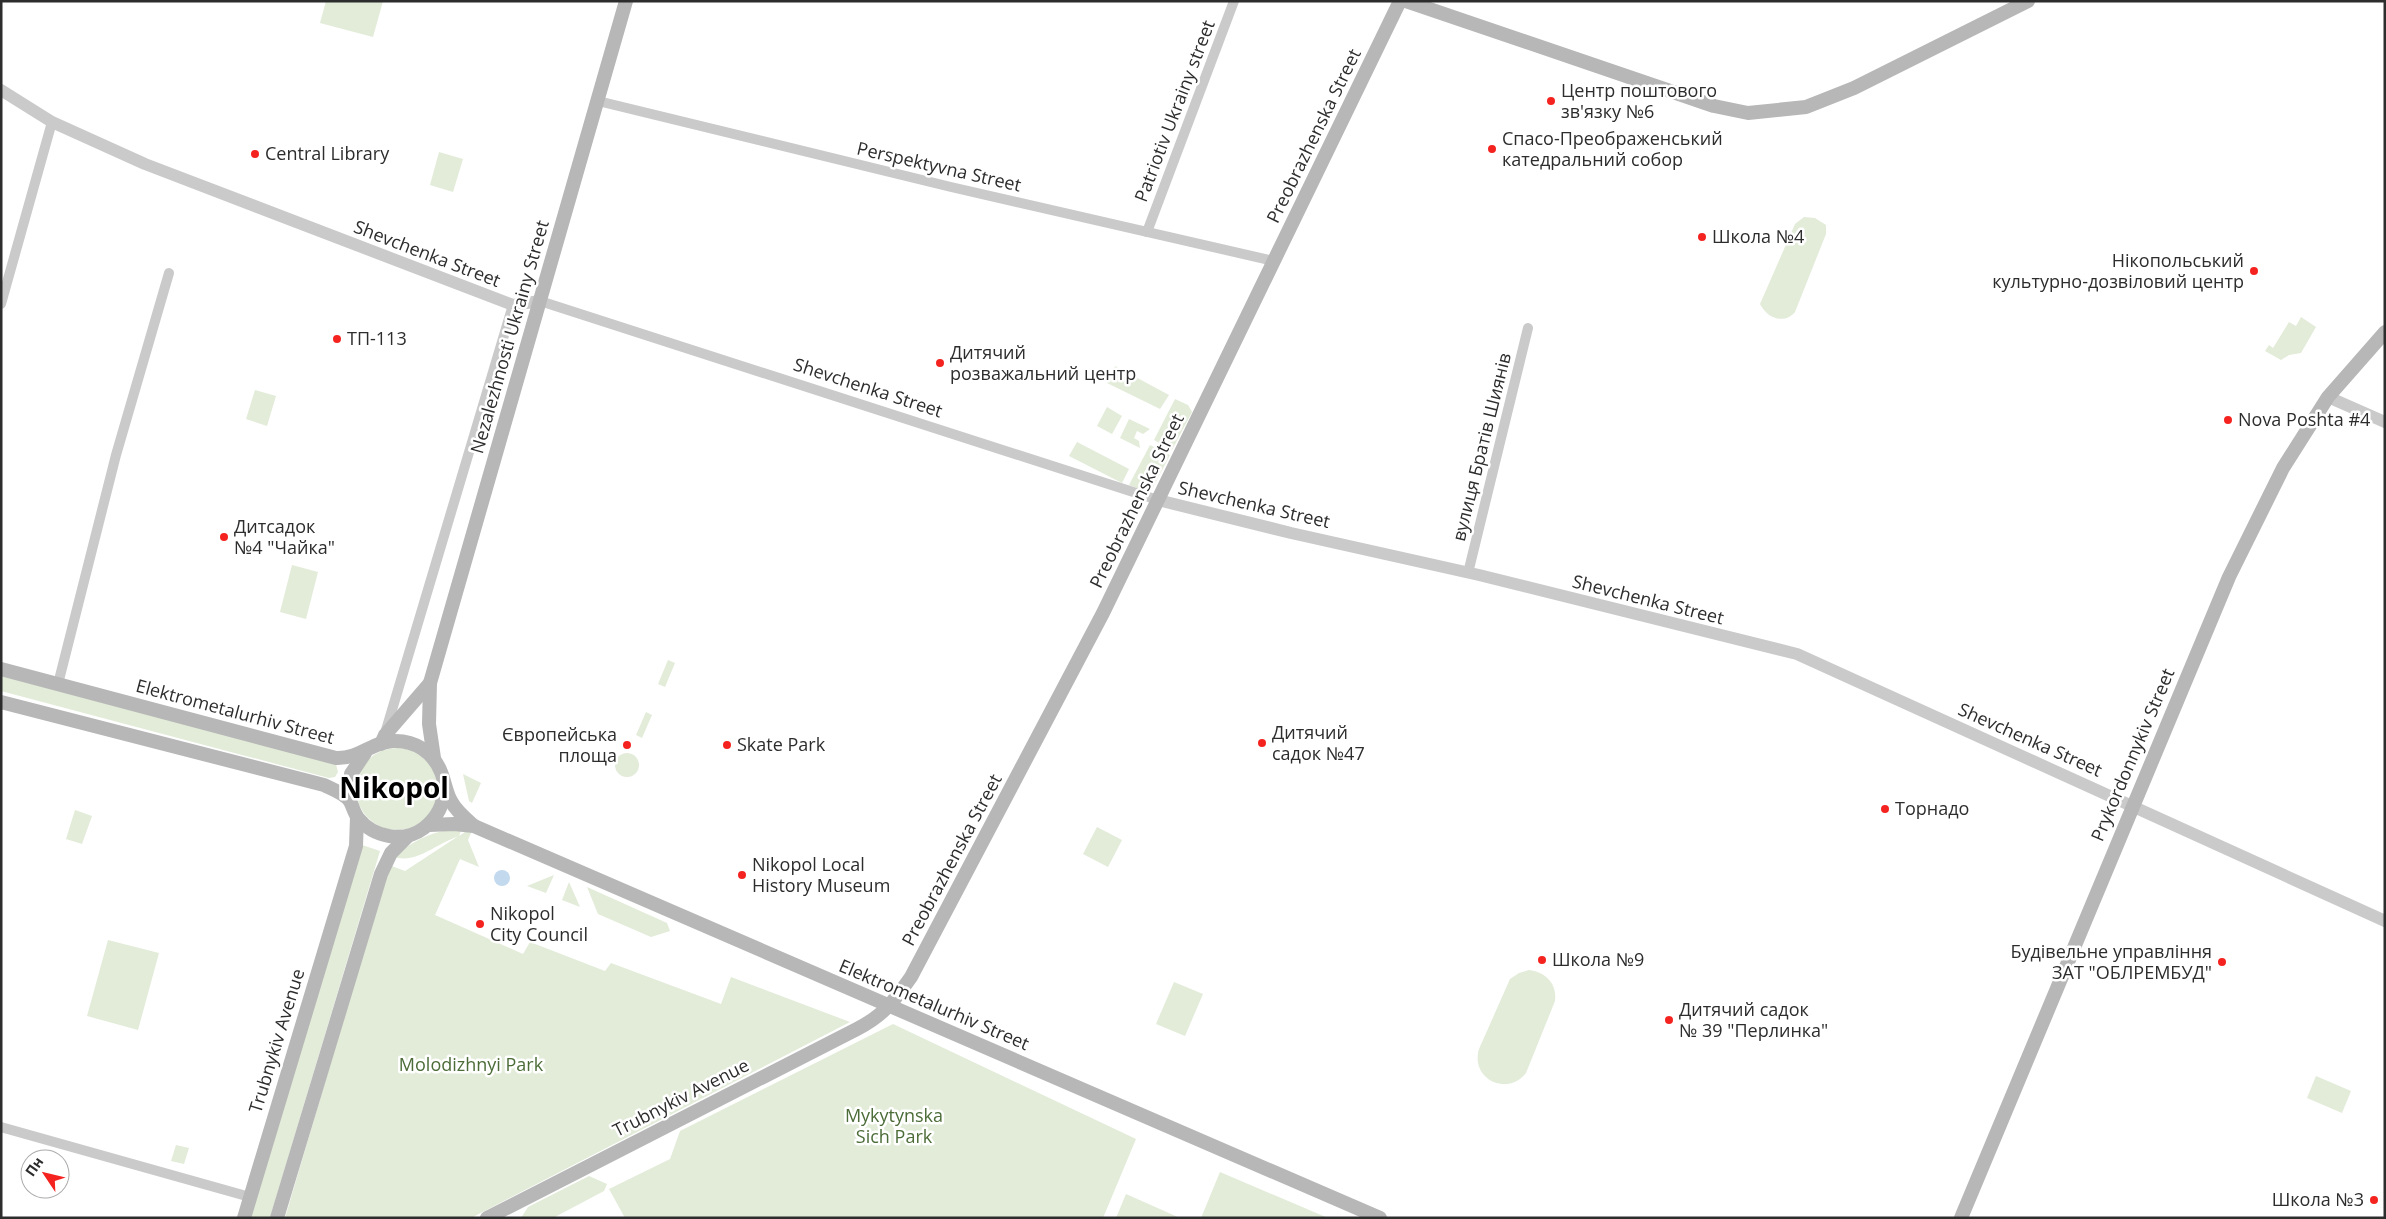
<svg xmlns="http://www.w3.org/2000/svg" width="2386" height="1219" viewBox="0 0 2386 1219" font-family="'Open Sans',sans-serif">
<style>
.green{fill:#e2ecd9}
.water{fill:#c3d9ee}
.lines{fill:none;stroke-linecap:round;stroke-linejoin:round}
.minor{stroke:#cacaca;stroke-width:10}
.tertiary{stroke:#cacaca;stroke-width:12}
.secondary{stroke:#b7b7b7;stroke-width:14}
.poi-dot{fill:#f42320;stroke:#fff;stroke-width:2}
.labels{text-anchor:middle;stroke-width:5;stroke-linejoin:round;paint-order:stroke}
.poi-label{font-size:18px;fill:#2d2d2d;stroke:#fff;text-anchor:start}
.street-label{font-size:18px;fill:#2d2d2d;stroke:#fff}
.park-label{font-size:18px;fill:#4b6c37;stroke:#fff}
.town-label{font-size:28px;font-weight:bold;fill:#000;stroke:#fff}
</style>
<rect width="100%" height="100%" fill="#fff"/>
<g class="green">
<polygon points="326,1 383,1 373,37 320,23"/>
<polygon points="439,152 463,159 453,192 430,185"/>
<path d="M1804,217L1815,218L1826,225V234L1795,312C1784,325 1767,318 1760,304L1795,224Z"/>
<polygon points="2301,317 2316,327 2301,353 2289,355 2281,360 2265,351 2269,345 2273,348 2289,322 2296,326"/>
<polygon points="1115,366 1169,395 1160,409 1107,383"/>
<polygon points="255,390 276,396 267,426 246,419"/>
<polygon points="1175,399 1188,405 1192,412 1172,450 1154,440"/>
<polygon points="1107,407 1122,416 1112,434 1097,426"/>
<polygon points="1129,419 1150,429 1143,434 1137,431 1134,438 1139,441 1140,448 1120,438"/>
<polygon points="1077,442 1129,469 1122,483 1069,456"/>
<polygon points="1150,445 1170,455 1150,493 1129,485"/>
<polygon points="292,565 318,572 306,619 280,612"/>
<polygon points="668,660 675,663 665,687 658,684"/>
<polygon points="1,674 336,764 338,772 335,777 329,778 1,691"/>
<polygon points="646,712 652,715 642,738 636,735"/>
<circle cx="397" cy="789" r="41"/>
<circle cx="627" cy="765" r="12"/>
<polygon points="463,774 481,783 472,803 469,801"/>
<polygon points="75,810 92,816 82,844 66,839"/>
<path d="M474,826L468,840L479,867L460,859L435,915L523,954L530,942L605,971L611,963L721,1004L731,977L850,1022L471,1218H285L389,865L405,871L457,837C437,843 417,864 394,857C409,843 440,826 461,831L459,836Z"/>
<polygon points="1097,827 1122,840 1108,867 1083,854"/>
<polygon points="359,844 380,851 270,1218 249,1218"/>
<polygon points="554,875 546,893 527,886"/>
<polygon points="569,882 580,907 562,900"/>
<polygon points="587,887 667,923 670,931 651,937 598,914"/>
<polygon points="108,940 159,953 138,1030 87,1016"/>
<path d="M1529,970C1546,972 1557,984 1555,1001L1526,1073C1507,1097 1470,1079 1479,1049L1510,979L1519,973Z"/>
<polygon points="1174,982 1203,994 1185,1036 1156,1024"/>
<polygon points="893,1024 1136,1139 1103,1218 625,1218 609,1189 670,1159 680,1131"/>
<polygon points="2316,1076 2351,1091 2342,1113 2307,1098"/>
<polygon points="176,1145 189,1148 184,1164 171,1161"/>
<polygon points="1220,1172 1328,1218 1201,1218"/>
<polygon points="589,1176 607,1184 604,1191 553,1218 521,1218 528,1207"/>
<polygon points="1126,1194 1180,1218 1116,1218"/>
</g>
<circle class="water" cx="502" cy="878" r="8"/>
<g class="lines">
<g class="minor">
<polyline points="598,101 951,187 1274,261"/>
<polyline points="1147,232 1234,1"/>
<polyline points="540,301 1158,500"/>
<polyline points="1,304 52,122"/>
<polyline points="1468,573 1528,328"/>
<polyline points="58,684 116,455 169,273"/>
<polyline points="386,730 513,305"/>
<polyline points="1,1127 250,1197"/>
</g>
<g class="tertiary">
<polyline points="1,90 52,122 145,164 513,305 540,301"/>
<polyline points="2328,397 2385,422"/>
<polyline points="1158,500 1291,533 1479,575 1797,654 2385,921"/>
</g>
<g class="secondary">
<polyline points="1406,1 1714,106 1748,113 1806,107 1854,88 2028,1"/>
<path d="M1,669L336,758C359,759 372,742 393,741C415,740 433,752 441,772C445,782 446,792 451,801C456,811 466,819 474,826"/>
<path d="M1,702L324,785C332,789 344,793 350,801C353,807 354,813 358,818C374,838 404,843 424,828C437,818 444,804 444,788"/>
<polyline points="381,744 385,735 430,683"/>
<polyline points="434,758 429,724 430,683 626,1"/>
<polyline points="350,801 351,774 365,753"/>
<polyline points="429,825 454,824 474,826 1380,1218"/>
<polyline points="244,1218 356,846 357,817"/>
<polyline points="277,1218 381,874 391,853 408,836"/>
<path d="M487,1218L857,1029C884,1015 894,1001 911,977L1103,613L1400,1"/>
<polyline points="1961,1218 2229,577 2283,468 2328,397 2385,332"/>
</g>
</g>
<g class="poi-dot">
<circle cx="1551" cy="101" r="5"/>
<circle cx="1492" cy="149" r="5"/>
<circle cx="255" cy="154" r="5"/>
<circle cx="1702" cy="237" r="5"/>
<circle cx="2254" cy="271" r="5"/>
<circle cx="337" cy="339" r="5"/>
<circle cx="940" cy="363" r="5"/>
<circle cx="2228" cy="420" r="5"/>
<circle cx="224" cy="537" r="5"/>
<circle cx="1262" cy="743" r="5"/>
<circle cx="627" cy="745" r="5"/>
<circle cx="727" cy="745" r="5"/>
<circle cx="1885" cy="809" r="5"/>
<circle cx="742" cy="875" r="5"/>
<circle cx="480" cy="924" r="5"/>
<circle cx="1542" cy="960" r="5"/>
<circle cx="2222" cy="962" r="5"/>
<circle cx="1669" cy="1020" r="5"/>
<circle cx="2374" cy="1200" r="5"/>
</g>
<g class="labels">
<g class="poi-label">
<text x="1561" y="97">Центр поштового<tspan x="1561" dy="21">зв'язку №6</tspan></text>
<text x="1502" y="145">Спасо-Преображенський<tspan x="1502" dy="21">катедральний собор</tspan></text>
<text x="265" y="160">Central Library</text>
<text x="1712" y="243">Школа №4</text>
<text x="2244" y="267" text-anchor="end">Нікопольський<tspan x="2244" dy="21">культурно-дозвіловий центр</tspan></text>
<text x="347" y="345">ТП-113</text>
<text x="950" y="359">Дитячий<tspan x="950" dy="21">розважальний центр</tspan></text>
<text x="2238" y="426">Nova Poshta #4</text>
<text x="234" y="533">Дитсадок<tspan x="234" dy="21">№4 "Чайка"</tspan></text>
<text x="1272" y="739">Дитячий<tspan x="1272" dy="21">садок №47</tspan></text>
<text x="617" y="741" text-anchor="end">Європейська<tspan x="617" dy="21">площа</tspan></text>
<text x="737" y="751">Skate Park</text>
<text x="1895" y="815">Торнадо</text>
<text x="752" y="871">Nikopol Local<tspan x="752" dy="21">History Museum</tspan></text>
<text x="490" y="920">Nikopol<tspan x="490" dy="21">City Council</tspan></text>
<text x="2212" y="958" text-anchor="end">Будівельне управління<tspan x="2212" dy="21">ЗАТ "ОБЛРЕМБУД"</tspan></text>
<text x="1552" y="966">Школа №9</text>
<text x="1679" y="1016">Дитячий садок<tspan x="1679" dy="21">№ 39 "Перлинка"</tspan></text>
<text x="2364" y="1206" text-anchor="end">Школа №3</text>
</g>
<g class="street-label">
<text transform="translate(1175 111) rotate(-69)" y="6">Patriotiv Ukrainy street</text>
<text transform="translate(1314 136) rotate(-64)" y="6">Preobrazhenska Street</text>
<text transform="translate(939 167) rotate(13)" y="6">Perspektyvna Street</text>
<text transform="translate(427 254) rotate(21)" y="6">Shevchenka Street</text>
<text transform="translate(510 337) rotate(-74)" y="6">Nezalezhnosti Ukrainy Street</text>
<text transform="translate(868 388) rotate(18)" y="6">Shevchenka Street</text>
<text transform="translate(1482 447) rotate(-76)" y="6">вулиця Братів Шиянів</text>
<text transform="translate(1137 501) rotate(-64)" y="6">Preobrazhenska Street</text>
<text transform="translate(1254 505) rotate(13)" y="6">Shevchenka Street</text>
<text transform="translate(1648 600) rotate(14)" y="6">Shevchenka Street</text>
<text transform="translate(235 712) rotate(15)" y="6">Elektrometalurhiv Street</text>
<text transform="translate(2030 740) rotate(24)" y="6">Shevchenka Street</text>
<text transform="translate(2133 755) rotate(-67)" y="6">Prykordonnykiv Street</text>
<text transform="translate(952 860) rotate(-62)" y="6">Preobrazhenska Street</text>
<text transform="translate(934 1005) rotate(23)" y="6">Elektrometalurhiv Street</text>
<text transform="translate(277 1041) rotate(-73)" y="6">Trubnykiv Avenue</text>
<text transform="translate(681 1098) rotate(-27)" y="6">Trubnykiv Avenue</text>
</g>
<g class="park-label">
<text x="471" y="1071">Molodizhnyi Park</text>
<text x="894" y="1122">Mykytynska<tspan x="894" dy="21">Sich Park</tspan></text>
</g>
<g class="town-label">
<text x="394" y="798">Nikopol</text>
</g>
</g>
<rect width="2386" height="1219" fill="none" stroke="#2d2d2d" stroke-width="5"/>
<g transform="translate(45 1174) rotate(305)"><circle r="24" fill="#ffffff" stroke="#ababab"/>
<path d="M0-4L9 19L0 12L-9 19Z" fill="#f42320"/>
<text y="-8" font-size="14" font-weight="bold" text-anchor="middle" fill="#2d2d2d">Пн</text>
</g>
</svg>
